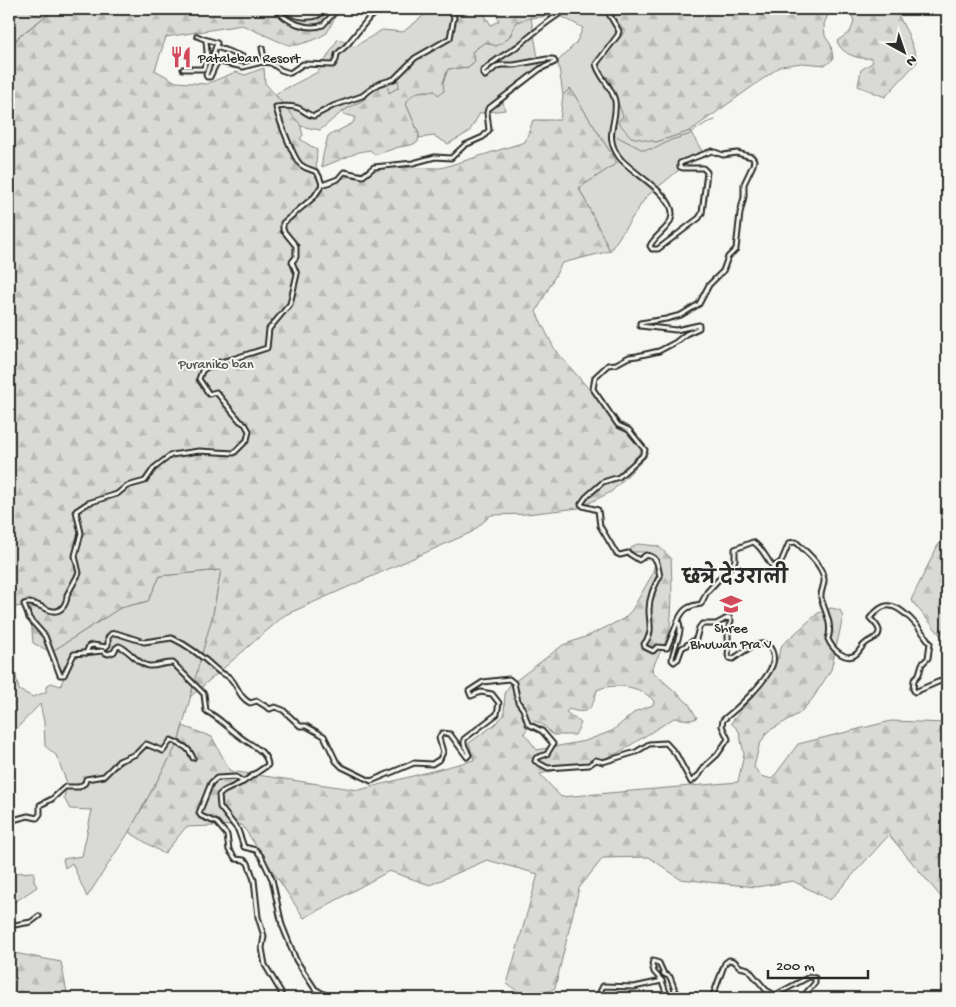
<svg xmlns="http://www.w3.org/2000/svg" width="956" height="1007" viewBox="0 0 956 1007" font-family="'Gochi Hand','Playpen Sans Deva',sans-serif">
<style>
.built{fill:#e7e7e3}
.green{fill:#d9d9d5;stroke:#828280}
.forest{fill:url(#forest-firs);stroke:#828280;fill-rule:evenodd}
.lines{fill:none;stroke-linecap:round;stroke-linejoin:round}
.stream{stroke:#7a7a78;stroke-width:1}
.street-casing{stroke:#2b2b2b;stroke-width:7}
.highway-casing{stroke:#2b2b2b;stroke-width:10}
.street{stroke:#f6f6f2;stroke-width:3}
.highway{stroke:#f6f6f2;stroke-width:6}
.labels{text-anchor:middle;stroke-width:4;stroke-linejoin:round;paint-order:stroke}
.poi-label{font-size:14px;fill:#2b2b2b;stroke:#f6f6f2;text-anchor:start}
.park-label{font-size:14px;fill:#565656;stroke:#f6f6f2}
.district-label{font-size:19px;font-weight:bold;fill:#2b2b2b;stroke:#f6f6f2}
</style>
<defs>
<pattern id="forest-firs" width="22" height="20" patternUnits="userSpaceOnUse" patternTransform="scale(1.25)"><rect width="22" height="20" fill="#d9d9d5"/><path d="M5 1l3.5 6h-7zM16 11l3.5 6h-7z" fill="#babab7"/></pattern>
</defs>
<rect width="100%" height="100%" fill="#f6f6f2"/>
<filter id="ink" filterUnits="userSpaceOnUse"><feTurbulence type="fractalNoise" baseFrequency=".02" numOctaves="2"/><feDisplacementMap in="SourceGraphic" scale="10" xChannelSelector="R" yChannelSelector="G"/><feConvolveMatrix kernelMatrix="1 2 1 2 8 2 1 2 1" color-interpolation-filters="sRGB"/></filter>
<g filter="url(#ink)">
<polygon class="built" points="734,593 739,600 737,614 721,612 726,601"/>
<g class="green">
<polygon points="9,9 26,9 36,15 41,9 67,9 51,12 19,36 9,49"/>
<polygon points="432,9 451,9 456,19 453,26 453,35 450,40 425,53 412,63 399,87 389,93 379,85 365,99 343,111 320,130 300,126 275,94 318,72 338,39 354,47 382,30 403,32"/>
<polygon points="535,9 626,9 625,13 613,16 625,31 601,74 609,77 623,116 618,122 656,142 690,131 702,151 646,197 610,251 579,188 617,163 570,88 563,95 558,61 576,43 583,28 559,15 531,18 540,69 502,99 505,110 480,113 469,132 448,144 434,136 419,138 419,134 406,104 409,97 415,92 435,91 443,82 448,69 469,67 475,61 472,52 485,42 496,46 511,35 516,22 530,18"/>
<polygon points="221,570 213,614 178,743 129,832 87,897 72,863 65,868 63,859 82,856 92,810 70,809 64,798 67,783 56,755 45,746 44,722 40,704 14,731 9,751 9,644 19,690 33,697 46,692 46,687 51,683 61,686 64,675 51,652 120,608 148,601 160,576"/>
<polygon points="9,871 13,873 34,872 34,881 37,887 9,906"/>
</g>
<g class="forest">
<polygon points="67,9 339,9 327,33 314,40 297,45 289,45 278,41 242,25 166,37 155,70 176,82 206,84 236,72 245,75 264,68 265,83 300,124 303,135 300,139 317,150 316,165 323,185 377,167 441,168 525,142 533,120 560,120 563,95 570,88 617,163 579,188 610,251 562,263 536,312 555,350 647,456 611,492 579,508 526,514 491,515 472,532 285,615 190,697 213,614 221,570 160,576 148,601 120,608 51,652 33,643 30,605 9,608 9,49 20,36 51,12"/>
<path d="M450,9L459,14L462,12V9H481L491,25L499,21L497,16L504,9H535L530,18L516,22C510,35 510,40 496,46L485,42L474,50L472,52L475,61L468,67L448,69L443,82L444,91L438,95L435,91C421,91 413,90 406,104L419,134L418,142L411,145L399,147L375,155L370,150L359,152L322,167C321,159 326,144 328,136L353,123L355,117L343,114V111L365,99L379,85L387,84L389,93L399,87L398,77C411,64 423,54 438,46C443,43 449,41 452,37C454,32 452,26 456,19Z"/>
<polygon points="626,9 829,9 828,15 824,24 825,36 831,45 833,59 826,65 802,63 781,66 690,131 656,142 631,137 618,122 623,116 609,78 601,73 597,67 625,31 613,16 625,13"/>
<path d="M850,9H895L908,34L918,61L885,97L858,86L861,70L873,62L871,58C859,60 841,54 837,41L850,32L854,22Z"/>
<polygon points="947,539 947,643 911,600 938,545"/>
<path d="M637,544L658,546L671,558C672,580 673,610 669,632C665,647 656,656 652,671L689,704L697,718L691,720L674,718L618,753L605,758L540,774L561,797L738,782L744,754L739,731L731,723L774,669L782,645L818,613L831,608L840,610L843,617L831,670L813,698L800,713L767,732L759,746L754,767L761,776L772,779L798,744L891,721L947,723V904L889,835L830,900L793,881L756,887L680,879L649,857L603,858L579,888L555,988C528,1002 531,1000 507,984L538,874L487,860L430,885L389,871L304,918L242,825L186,827L164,854L129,832L178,743L183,726L212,737L230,771L359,790L474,760L469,743L494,725L504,715L505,692L510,685L563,645L588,636L623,619L632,610L652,575L657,556L643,552H632L630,549ZM616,686C631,686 644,690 654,701L653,705L636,711L612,731L585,741L537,750L524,733L534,721L542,724L553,735H575L581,723L566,712L569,709C588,716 593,708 597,690L605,687Z"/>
<polygon points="9,952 61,962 68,998 9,998"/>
</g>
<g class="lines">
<g class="stream">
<polyline points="614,135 643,150 656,148 671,140 688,135 706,123 715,120"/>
<polyline points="9,659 10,661"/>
</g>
<g class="street-casing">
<g id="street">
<path d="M277,9C285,22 308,31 323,25L333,14L334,9"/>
<polyline points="582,9 586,9"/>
<path d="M606,9L619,31L618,35L596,64C599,77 613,88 615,101C618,122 603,135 619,157C630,172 674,194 672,215C671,228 655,235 650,246L652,249H658L699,218L702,213L707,172L703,168H683L680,167V163L712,151L723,155L737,153L752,157L754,160L753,165L744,184V197L740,213L736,249L728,257L723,271L709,285L699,304L681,315L666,319L640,323V326L676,330L699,325V328L686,334L676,342L659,351L637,356L629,357L616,364L608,365L595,377L593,389L618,425L629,430L645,450L642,456L619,477L603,482L586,497L581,504L583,506L598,510L600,526L616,553L620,555L628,553L639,560L646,555C659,557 657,565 660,576C654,587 649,597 649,610C649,624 654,632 644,644L645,647L653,651L657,647L667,648L678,621"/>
<path d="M197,36C204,40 210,40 217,43L206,75L207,77H210L216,64L220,62L243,67L262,62L271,63L281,70L290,73L303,64L333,65L336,60L337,54L347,45L369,18L378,12H397L404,9"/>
<polyline points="217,47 243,57"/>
<polyline points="262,62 264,58 262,48"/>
<polyline points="183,69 204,69 207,52 206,41"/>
<path d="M322,185L314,197L283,223V230L296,246V257L292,262L297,274L290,304L269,329L267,348L229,360L211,364L202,371L199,379L209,394L216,392L240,421L245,424L249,431L247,440L234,453L199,451L171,455L154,468L145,481L127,486L117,494L88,503L76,511L81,533L75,556L79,573L67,595C67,600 66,603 63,607C52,620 37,598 24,604L29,618L45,636L60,675H64L74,654L102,651L108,654L114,652L116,648L119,646C130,650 137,664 149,666C157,667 164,662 173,663L204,694L206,711C218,717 227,727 238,735C248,744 267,750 268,765L243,782L224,791L219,795L220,807L238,830L244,847L256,850L261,856L272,879L282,925L296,960L315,989L331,998"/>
<path d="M322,185L338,179L344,172L363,176L374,167L413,163L435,157L451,158L465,145L483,137L489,130L487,113L488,109L540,69L555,62L553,59H547L514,65H501L497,66L485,76L483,74V71C495,59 505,55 518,46C534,33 549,19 568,9"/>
<path d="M322,185C317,165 313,174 301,165C294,160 278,117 276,107C284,106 295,105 302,110C307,113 308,115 314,116L333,106L362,96L378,84L394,79L415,58L450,38L454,17L449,9"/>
<path d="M86,653L89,646L93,645L106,647L108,645V638L111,634L116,633L144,642L172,638C189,646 203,657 217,670C221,674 227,674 231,679C239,688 238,696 250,703L257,701L270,709L275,707L283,710L300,726H306L324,736L336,761L342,767L371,781L414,763L432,764L440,759L443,752L439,738L442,733L450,734L467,757L469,755L464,744V739L497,714L499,703L492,694L481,692L471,696L469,691L483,682L509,679L514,683L518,702L523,709L528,724L542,731L553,744L547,754L536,758L535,761L548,768L589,765L596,760L603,762L636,752L649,744L666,743L676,754L691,782L699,775L706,765L717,755L728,739L722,726L723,720C737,709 765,683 772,666C774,662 774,655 772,651C765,634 743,652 733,659L729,658L728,655C730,643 725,633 731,621L729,617L716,624H702L699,628L696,639L682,648L678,659L674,662L672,660C672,648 685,632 678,621C683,608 689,606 701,604L707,592L733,564L735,560V549L753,542C762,547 766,558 773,567L781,562L789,543L796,542C806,552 821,563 824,579C825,585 820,591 821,598C825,612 833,624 828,639C832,649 845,661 855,655C860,652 861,646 866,643C871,639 880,638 879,630C878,626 873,621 870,618C874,614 879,607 886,606C901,603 922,631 930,643L928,658L922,664L919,674L914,680L913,689L915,692L938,682L947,680"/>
<polyline points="243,782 236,777 217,778 211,783 199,813 201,816 217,823 227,835 229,850 236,859 244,860 248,863 254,880 258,917 264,936 262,948 265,965 281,992 281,998"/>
<path d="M9,821L28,816L37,818L40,814V805L52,799L65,787H79L85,783L86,779L104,776L119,761L136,754L146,744L163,751L171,740C182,745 189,747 193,758"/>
<polyline points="9,926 31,922 39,916"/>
<polyline points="344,998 357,995 365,998"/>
<polyline points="597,998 603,986 634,987 662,981"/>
<polyline points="668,998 662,981 654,972 652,964 653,961 659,963 664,974 670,977 678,998"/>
<polyline points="712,998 725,963 729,960 734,961 740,967 748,969 766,990 775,995 809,977 815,978 815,983 806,993 805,998"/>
</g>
</g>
<g class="highway-casing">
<path id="highway" d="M286,9C296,16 315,20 323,9"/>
</g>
<use href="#street" class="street"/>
<use href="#highway" class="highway"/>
</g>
</g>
<defs>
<g id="restaurant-bare" transform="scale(1.725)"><path d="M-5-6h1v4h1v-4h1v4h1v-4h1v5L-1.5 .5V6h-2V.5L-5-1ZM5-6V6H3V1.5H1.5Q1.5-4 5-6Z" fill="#d1495b" stroke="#f6f6f2" stroke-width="2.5" paint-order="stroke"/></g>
<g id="school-bare" transform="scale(1.725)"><path d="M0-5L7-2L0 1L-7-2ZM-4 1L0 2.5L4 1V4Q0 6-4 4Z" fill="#d1495b" stroke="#f6f6f2" stroke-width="2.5" paint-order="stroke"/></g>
</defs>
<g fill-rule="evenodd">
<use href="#restaurant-bare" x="181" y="57"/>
<use href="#school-bare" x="731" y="604"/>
</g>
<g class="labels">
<g class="poi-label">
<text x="198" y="62">Pataleban Resort</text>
<text x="731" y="632" text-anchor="middle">Shree<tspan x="731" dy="16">Bhuwan Pra V</tspan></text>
</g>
<g class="park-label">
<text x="216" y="368">Puraniko ban</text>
</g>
<g class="district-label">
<text x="735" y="583">छत्रे देउराली</text>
</g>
</g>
<rect width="956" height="1007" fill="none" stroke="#f6f6f2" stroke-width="30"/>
<rect x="15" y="15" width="926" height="977" fill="none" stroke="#2b2b2b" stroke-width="2" filter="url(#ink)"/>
<g transform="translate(904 52) rotate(140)" stroke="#f6f6f2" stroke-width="4" paint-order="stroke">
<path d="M0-4L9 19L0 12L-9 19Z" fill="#2b2b2b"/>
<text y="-8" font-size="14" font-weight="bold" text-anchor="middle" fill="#2b2b2b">N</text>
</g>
<path d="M768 970v8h100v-8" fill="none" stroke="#2b2b2b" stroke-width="2.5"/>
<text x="776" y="970" font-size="15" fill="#2b2b2b" stroke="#f6f6f2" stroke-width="4" paint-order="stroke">200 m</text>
</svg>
